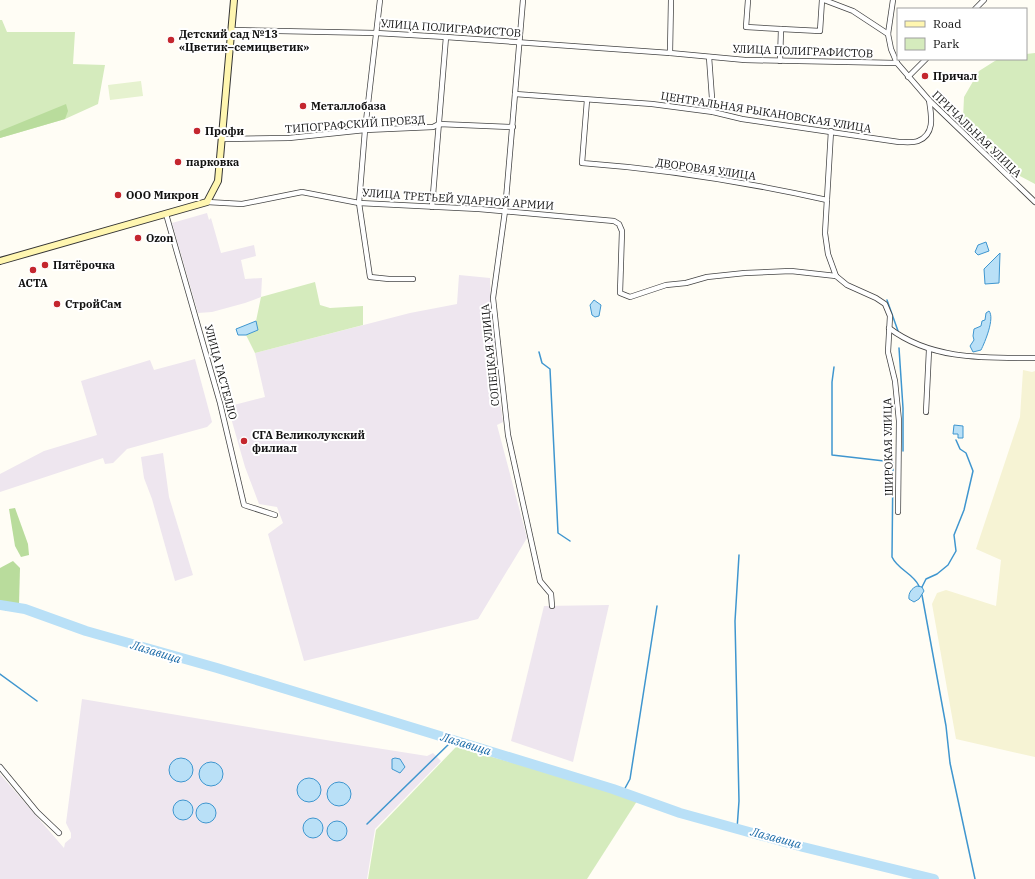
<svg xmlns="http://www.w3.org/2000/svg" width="1035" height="879" viewBox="0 0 1035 879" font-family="'IBM Plex Serif',serif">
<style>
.industrial{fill:#eee6ef}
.farmland{fill:#f6f3d4}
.green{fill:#d5ebbd}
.forest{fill:#b9dc9c}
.pitch{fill:#e6f2cf}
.water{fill:#b9e0f7;stroke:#3f96cf}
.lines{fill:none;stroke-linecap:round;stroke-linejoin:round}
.stream{stroke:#3f96cf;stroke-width:1.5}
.river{stroke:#b9e0f7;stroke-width:10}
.street-casing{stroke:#444;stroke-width:6}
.secondary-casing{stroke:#333;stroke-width:8}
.street{stroke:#fff;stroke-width:4.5}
.secondary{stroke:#fff6b0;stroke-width:6}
.poi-dot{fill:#c4262e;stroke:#fff;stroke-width:1.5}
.labels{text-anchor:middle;stroke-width:4;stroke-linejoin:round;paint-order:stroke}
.street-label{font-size:11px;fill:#111;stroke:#fff}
.poi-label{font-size:11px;font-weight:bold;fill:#111;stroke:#fff;text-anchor:start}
.water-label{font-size:12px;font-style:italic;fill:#1768a6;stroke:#fff}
</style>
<rect width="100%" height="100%" fill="#fffdf5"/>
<g class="industrial">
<polygon points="207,213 209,220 211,218 221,253 254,245 256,256 241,260 245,279 262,278 261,297 245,303 212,312 198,313 172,223"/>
<polygon points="459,275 490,278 491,311 499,373 496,374 503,422 497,425 527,538 478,619 304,661 268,534 283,523 277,507 259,504 245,467 231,418 230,406 265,397 255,353 410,313 457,304"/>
<polygon points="195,359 212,422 207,427 127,449 113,463 105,464 103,458 0,492 0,474 44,451 97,435 81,381 150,360 154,370"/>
<polygon points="163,453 169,497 193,575 175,581 152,499 144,478 141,457"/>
<polygon points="609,605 573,762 511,741 544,606"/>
<polygon points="82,699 332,741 427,756 433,753 441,761 375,829 367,879 0,879 0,774 64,848 65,843 71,838 71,833 66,823"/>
</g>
<polygon class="farmland" points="1023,370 1032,372 1035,371 1035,757 956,739 932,604 937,593 946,590 996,606 1001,560 976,549 1020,417"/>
<g class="green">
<polygon points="0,20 2,20 7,32 75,32 73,64 105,65 98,104 65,119 0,138"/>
<polygon points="1035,53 1035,184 1018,175 963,119 964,97 979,71 998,59 1026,59 1026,54"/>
<polygon points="315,282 320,305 330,308 363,306 363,325 255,353 246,335 258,330 256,321 261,297"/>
<polygon points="456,747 639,798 587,879 368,879 376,830"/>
</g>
<g class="forest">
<polygon points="66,104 68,111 65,119 0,138 0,131"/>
<polygon points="15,508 28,544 29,555 21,557 15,546 9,509"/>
<polygon points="13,561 20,568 19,605 15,610 6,611 0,607 0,568"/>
</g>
<polygon class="pitch" points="141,81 143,96 110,100 108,85"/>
<g class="water">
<polygon points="986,242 989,251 978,255 975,252 978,245"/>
<polygon points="1000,253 999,283 985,284 984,269"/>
<polygon points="594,300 601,305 599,316 595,317 592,315 590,305"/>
<path d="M989,311C995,318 985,342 981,350L973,352L970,346L974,340L973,336L974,329L981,326L982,321L985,320L986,313Z"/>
<polygon points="256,321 258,330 246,335 238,335 236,329"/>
<polygon points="954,425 963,426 963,438 958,438 958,434 953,434"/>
<path d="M917,586L922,587L924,591L919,599L914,602L909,599C908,593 912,588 917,586Z"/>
<circle cx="181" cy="770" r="12"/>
<polygon points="395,758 400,759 405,767 400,773 392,769 392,759"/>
<circle cx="211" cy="774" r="12"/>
<circle cx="309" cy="790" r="12"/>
<circle cx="339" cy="794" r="12"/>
<circle cx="183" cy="810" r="10"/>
<circle cx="206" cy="813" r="10"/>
<circle cx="313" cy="828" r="10"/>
<circle cx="337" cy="831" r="10"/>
</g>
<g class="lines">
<g class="stream">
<polyline points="887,300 898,331"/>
<polyline points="899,348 903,408 903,451"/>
<polyline points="539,352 542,363 550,369 558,533 570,541"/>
<path d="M834,367L832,382V455L893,462L892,557C898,570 913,573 919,586"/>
<polyline points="922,587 926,579 937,574 948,565 956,551 954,535 964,510 973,471 966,453 960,449 956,440"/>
<polyline points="922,595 946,726 950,763 975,879"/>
<polyline points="0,674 37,701"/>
<polyline points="623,792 630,779 657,606"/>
<polyline points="367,824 452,741"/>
<polyline points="737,829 739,801 735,621 739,555"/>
</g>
<polyline class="river" points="0,605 25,609 86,631 217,668 535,765 613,789 680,813 803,847 934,879"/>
<g class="street-casing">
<g id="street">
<polyline points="380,0 365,130 359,203 370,277 389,279 413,279"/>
<polyline points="523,0 505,211 493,298 508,435 540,581 551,594 552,606"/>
<polyline points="748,0 746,27 781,29 780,61"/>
<polyline points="824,0 853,11 888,34"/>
<polyline points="893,0 888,34 891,49 897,63 929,100 1035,202"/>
<polyline points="975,9 984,0"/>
<polyline points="781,29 820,31 822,0"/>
<polyline points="232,30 376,33 446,37 670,53 745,60 897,63"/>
<polyline points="670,53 671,0"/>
<polyline points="709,57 713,112"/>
<polyline points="908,77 926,59"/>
<path d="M515,94L652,104L713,112L742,119L899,142C905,142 913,143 918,141C936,134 931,114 929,100"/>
<path d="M587,100L582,163C664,169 746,182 827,200"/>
<polyline points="831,131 825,233 828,254 836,276"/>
<polyline points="223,139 289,138 365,130 433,127 439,124 513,127"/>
<polyline points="207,202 242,204 302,192 359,203 479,209 614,221 619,224 622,231 620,293 630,297 666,285 686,283 707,277 745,273 791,271 836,276 847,285 876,298 885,304 890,316 888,352 895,381 899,421 898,512"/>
<polyline points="432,207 446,37"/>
<polyline points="166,214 220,403 244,505 275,515"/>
<path d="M889,328C931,360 984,358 1035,358"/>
<polyline points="926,412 929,350"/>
<polyline points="0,767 37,812 59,833"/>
</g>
</g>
<g class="secondary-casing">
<polyline id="secondary" points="0,261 207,202 218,181 234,0"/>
</g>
<use href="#street" class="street"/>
<use href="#secondary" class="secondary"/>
</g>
<g class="poi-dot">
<circle cx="171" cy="40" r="4"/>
<circle cx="925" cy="76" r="4"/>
<circle cx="303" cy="106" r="4"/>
<circle cx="197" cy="131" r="4"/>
<circle cx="178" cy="162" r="4"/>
<circle cx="118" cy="195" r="4"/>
<circle cx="138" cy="238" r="4"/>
<circle cx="45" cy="265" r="4"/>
<circle cx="33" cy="270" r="4"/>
<circle cx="57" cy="304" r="4"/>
<circle cx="244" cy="441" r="4"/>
</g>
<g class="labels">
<g class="street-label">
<text transform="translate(451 28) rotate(4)" y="4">УЛИЦА ПОЛИГРАФИСТОВ</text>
<text transform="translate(803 51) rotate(2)" y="4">УЛИЦА ПОЛИГРАФИСТОВ</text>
<text transform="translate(766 112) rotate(9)" y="4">ЦЕНТРАЛЬНАЯ РЫКАНОВСКАЯ УЛИЦА</text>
<text transform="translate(355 124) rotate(-4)" y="4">ТИПОГРАФСКИЙ ПРОЕЗД</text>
<text transform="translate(977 134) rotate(44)" y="4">ПРИЧАЛЬНАЯ УЛИЦА</text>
<text transform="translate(706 169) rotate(8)" y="4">ДВОРОВАЯ УЛИЦА</text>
<text transform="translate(458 199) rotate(4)" y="4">УЛИЦА ТРЕТЬЕЙ УДАРНОЙ АРМИИ</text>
<text transform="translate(490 355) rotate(-96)" y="4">СОПЕЦКАЯ УЛИЦА</text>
<text transform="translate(221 372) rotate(75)" y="4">УЛИЦА ГАСТЕЛЛО</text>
<text transform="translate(888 447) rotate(-91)" y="4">ШИРОКАЯ УЛИЦА</text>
</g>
<g class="poi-label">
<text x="179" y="38">Детский сад №13<tspan x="179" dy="13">«Цветик–семицветик»</tspan></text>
<text x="933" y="80">Причал</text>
<text x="311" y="110">Металлобаза</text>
<text x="205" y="135">Профи</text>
<text x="186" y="166">парковка</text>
<text x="126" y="199">ООО Микрон</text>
<text x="146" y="242">Ozon</text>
<text x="53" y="269">Пятёрочка</text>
<text x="33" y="287" text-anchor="middle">АСТА</text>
<text x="65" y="308">СтройСам</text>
<text x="252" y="439">СГА Великолукский<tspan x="252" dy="13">филиал</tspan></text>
</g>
<g class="water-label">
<text transform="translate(156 652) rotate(17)" y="4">Лазавица</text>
<text transform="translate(466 744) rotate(17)" y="4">Лазавица</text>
<text transform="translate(776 838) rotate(15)" y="4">Лазавица</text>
</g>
</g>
<rect x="897" y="8" width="130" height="52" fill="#ffffff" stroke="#a0a0a0"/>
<rect x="905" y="21" width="20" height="6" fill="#fff6b0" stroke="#a0a0a0"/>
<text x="933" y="28" font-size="12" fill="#111111">Road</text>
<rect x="905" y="38" width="20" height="12" fill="#d5ebbd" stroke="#a0a0a0"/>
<text x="933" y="48" font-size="12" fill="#111111">Park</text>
</svg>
